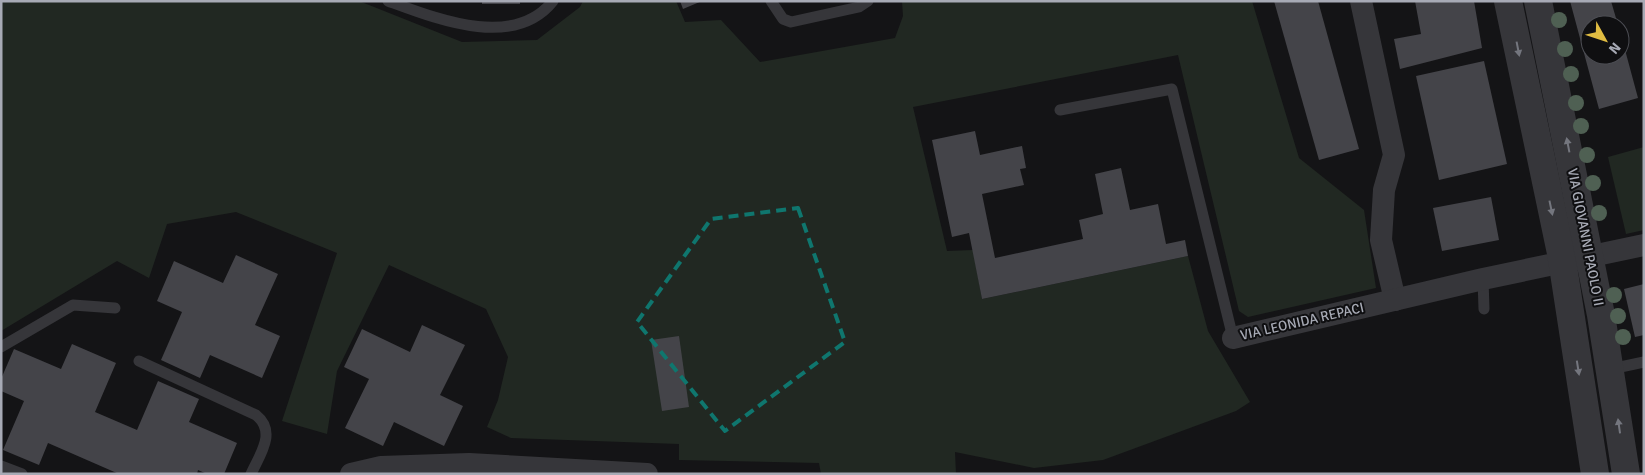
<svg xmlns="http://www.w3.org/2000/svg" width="1645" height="475" viewBox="0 0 1645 475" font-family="Signika,sans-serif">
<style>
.green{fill:#212822}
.building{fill:#444449}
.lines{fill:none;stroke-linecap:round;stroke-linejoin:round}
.service{stroke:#36363a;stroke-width:11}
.minor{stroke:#36363a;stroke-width:22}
.tertiary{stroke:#36363a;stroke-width:28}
.tree{fill:#4f6053}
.oneway{fill:#74767e}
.marked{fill:none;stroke:#0f766e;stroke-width:4;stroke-dasharray:10 6;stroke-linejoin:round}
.labels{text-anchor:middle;stroke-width:4;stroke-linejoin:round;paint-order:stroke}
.street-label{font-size:14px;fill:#a7aab5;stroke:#0f0f11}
</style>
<rect width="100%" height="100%" fill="#141416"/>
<g class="green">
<polygon points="1,1 359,1 462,42 537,40 580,7 583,1 676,1 685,22 721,20 760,62 895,38 903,16 902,1 1252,1 1299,158 1364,210 1376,288 1248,317 1239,311 1178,55 913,107 947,251 973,250 982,299 1188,256 1208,331 1250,402 1236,411 1103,460 1034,468 955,452 956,474 821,474 819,463 679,460 679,444 511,438 487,427 498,400 508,357 486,309 389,265 337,371 327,434 282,421 337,253 236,212 167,224 149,278 117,261 1,331"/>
<polygon points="1644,147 1644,230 1626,234 1608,157"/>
</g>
<g class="building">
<rect x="482" y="1" width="38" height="3"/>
<polygon points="680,1 702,1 683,9"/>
<polygon points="1274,1 1318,1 1359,149 1319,160"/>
<polygon points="1415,1 1474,1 1482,48 1400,69 1394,39 1421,34"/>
<polygon points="1570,1 1611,1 1618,25 1590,25 1590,55 1620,55 1621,35 1638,98 1599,109"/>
<polygon points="1484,61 1507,164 1439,180 1416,76"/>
<polygon points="975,131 980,155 1022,146 1026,168 1020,169 1024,185 982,194 995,258 1083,239 1079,220 1103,214 1095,174 1121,168 1130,210 1158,204 1166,244 1185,240 1188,256 982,299 969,233 952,237 932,140"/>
<polygon points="1491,197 1499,240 1442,251 1433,208"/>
<polygon points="236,255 278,274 255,325 280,336 262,378 210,355 200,378 161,360 182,312 157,301 174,261 223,283"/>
<polygon points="1644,284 1644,335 1635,337 1624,289"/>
<polygon points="422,325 465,345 440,395 463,406 444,446 394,422 383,446 345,428 369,379 344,367 362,329 410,352"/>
<polygon points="679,336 689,407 662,411 651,340"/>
<polygon points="72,344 116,363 95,412 137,430 158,381 199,399 189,422 237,443 224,474 207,474 198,470 197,474 119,474 48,443 39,465 3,450 24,401 1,391 1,379 14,349 61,369"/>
</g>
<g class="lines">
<g class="service">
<path d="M388,1C437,19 514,50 553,1"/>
<polyline points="771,1 783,19 791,22 859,7 868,1"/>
<polyline points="1060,110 1172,89 1233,338"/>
<polyline points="1483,279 1484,309"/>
<polyline points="1,347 73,305 115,308"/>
<path d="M139,361L256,415C277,432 260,454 251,474"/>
<polyline points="1611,369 1644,362"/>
<polyline points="1,466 22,474"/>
</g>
<g class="minor">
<polyline points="1361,1 1394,155 1384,190 1381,240 1395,300"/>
<polyline points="1233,338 1483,279 1644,245"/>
<polyline points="351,474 381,467 469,464 647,474"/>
</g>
<g class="tertiary">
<polyline points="1508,1 1561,253 1595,474"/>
<polyline points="1538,1 1601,315 1626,474"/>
</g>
</g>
<g class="tree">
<circle cx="1559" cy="20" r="8"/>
<circle cx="1565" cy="49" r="8"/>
<circle cx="1571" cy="74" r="8"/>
<circle cx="1576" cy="103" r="8"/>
<circle cx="1581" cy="126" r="8"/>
<circle cx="1587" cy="155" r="8"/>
<circle cx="1593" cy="183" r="8"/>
<circle cx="1599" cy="213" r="8"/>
<circle cx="1614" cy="295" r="8"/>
<circle cx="1618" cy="316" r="8"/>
<circle cx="1623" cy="337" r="8"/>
</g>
<defs><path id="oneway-solid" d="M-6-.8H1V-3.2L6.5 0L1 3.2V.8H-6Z" transform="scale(1.25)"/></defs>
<g class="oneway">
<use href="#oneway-solid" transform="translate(1518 49) rotate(79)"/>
<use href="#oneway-solid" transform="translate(1568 145) rotate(-101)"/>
<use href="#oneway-solid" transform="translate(1551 208) rotate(78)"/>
<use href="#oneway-solid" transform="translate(1578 368) rotate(81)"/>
<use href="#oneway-solid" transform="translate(1619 426) rotate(-98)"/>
</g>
<path class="marked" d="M798,208L845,342L725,431L637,322L711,219Z"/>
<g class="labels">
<g class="street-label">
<text transform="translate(1586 237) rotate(79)" y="5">VIA GIOVANNI PAOLO II</text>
<text transform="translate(1302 321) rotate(-13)" y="5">VIA LEONIDA REPACI</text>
</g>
</g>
<rect width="1645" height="475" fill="none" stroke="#a7aab5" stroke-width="5"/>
<g transform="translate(1605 40) rotate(130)"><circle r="24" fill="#0f0f11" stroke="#4c4d53"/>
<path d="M0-4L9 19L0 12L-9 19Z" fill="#e0bc42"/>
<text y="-8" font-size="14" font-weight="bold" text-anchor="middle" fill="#a7aab5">N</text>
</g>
</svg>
